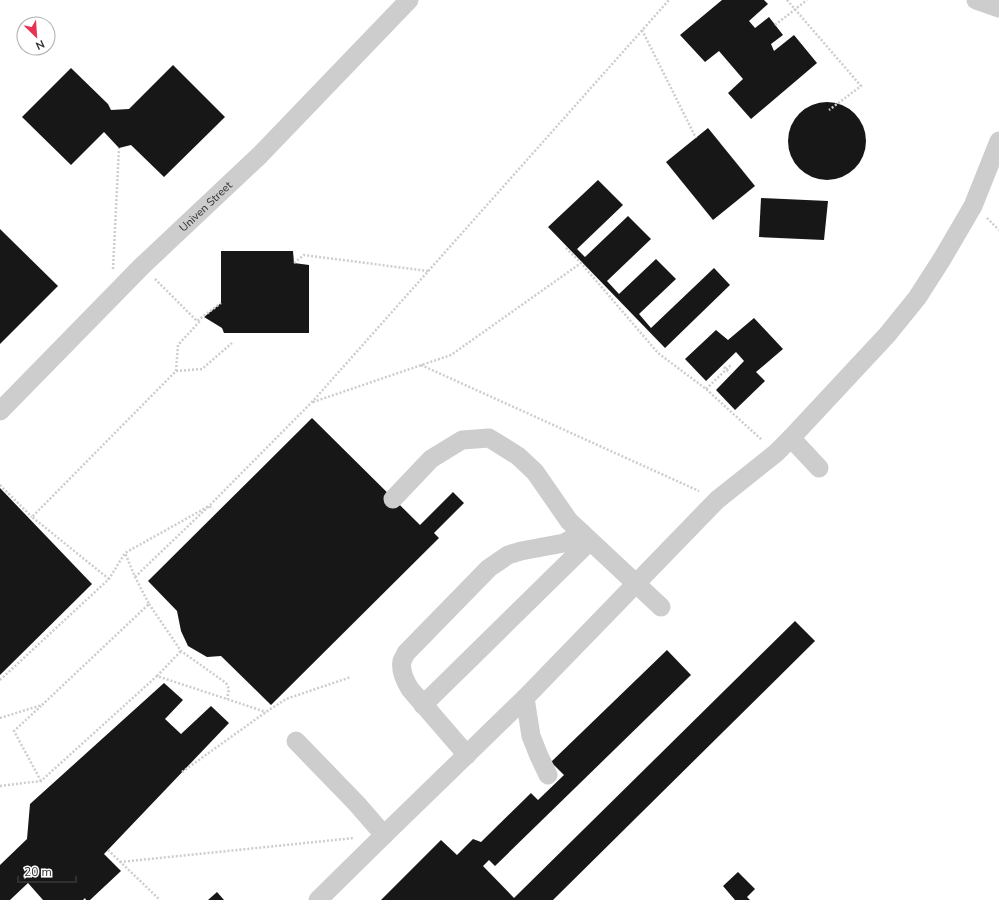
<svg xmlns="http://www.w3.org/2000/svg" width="999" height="900" viewBox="0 0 999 900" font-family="'Nunito Sans',sans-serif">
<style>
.building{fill:#171717}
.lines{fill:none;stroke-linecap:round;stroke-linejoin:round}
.path{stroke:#cdcdcd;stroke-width:2.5;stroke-dasharray:2 2;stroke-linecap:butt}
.minor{stroke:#cdcdcd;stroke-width:19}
.labels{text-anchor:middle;stroke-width:4;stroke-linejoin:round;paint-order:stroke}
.street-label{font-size:11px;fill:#303030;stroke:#fff}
</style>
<rect width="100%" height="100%" fill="#fff"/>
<g class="building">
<polygon points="722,0 764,0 768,4 749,21 755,28 769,17 783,35 771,44 774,51 794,35 817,63 751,119 728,93 743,79 719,51 705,62 680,35"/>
<polygon points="173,65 225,117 164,177 131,145 119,148 104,132 71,165 22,117 71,68 108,104 111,110 129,109"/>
<circle cx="827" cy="141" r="39"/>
<polygon points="708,128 755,186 713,220 666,162"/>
<polygon points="598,180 623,205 577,249 585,257 628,216 651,239 607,281 619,294 656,259 676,279 639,314 651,328 714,268 730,285 665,348 548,227"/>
<polygon points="761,198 828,201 824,240 759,237"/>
<polygon points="0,229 58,286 0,344"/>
<polygon points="221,251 293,251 294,263 309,265 309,333 224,333 222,328 204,317 221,303"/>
<polygon points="754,318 783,349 756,372 765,381 735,410 716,390 744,361 736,352 706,381 685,359 716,330 728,340"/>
<polygon points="312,418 420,525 453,492 464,503 434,533 439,538 271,705 221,656 207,657 188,646 181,631 177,611 148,581"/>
<polygon points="0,488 92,584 0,675"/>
<polygon points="795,621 815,641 553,900 381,900 441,840 457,855 473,839 481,842 531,793 538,800 564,775 551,762 667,650 691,675 495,866 489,860 483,866 514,898"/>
<polygon points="164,683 183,700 165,719 181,734 211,706 229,723 104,854 121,871 90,900 86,900 85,898 83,900 43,900 28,883 10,900 0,900 0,865 27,839 30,804"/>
<polygon points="738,872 755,889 747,897 750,900 735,900 723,886"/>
<polygon points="217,892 224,900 208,900"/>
</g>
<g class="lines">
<g class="path">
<polyline points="787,0 861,86 829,110"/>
<polyline points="775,25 807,0"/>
<polyline points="642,30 696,138"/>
<polyline points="987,218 999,230"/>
<polyline points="566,248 581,263"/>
<polyline points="294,263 304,255 428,271"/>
<polyline points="113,269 119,148"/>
<polyline points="155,279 197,321 221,303"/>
<polyline points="421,365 699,491"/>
<polyline points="724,367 730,373"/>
<polyline points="176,371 178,345 201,320"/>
<polyline points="706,389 732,364"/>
<polyline points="313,402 451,355 581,263 658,353 706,389 762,440"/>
<polyline points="0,485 32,517"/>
<polyline points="135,577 209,506 312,402 669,0"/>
<polyline points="109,579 32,517 176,371 202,369 232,343"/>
<polyline points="149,604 181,651 226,683 229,689 227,699"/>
<polyline points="157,676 181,651"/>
<polyline points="0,680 109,579 125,553 209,506 213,509"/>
<polyline points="0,718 42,705 149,604 135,577 125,553"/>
<polyline points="182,772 266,712 286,699 351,677"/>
<polyline points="41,781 14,731 41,706"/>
<polyline points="0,786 41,781 157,676 266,712"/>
<polyline points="108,850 160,900"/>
<polyline points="120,862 354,838"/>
</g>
<g class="minor">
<polyline points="976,0 999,8"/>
<path id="s1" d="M0,411L142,266L260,155L409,0"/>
<polyline points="791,438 819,468"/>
<polyline points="393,499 431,459 462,440 489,438 518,456 535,472 569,521 661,607"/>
<polyline points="525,698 531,736 539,756 548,775"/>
<polyline points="423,705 590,541"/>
<polyline points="296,741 357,804 384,835"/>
<path d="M467,755L410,689C405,681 400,671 402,661C403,659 405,655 406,653L489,568L508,555L521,551L564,543L582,533"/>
<polyline points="318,900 384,835 525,698 717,500 776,453 791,438 887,335 917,298 942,259 973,206 999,141"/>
</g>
</g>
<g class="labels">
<g class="street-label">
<text dy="4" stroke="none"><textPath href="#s1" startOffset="290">Univen Street</textPath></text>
</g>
</g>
<g transform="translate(36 36) rotate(155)"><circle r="19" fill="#ffffff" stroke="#acacac"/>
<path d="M0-3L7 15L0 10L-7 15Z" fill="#e83151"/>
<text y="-6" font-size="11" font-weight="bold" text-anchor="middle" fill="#303030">N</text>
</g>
<path d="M18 876v6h58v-6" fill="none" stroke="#303030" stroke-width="2"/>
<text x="24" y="876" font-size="12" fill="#303030" stroke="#ffffff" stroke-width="3" paint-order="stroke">20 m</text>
</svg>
